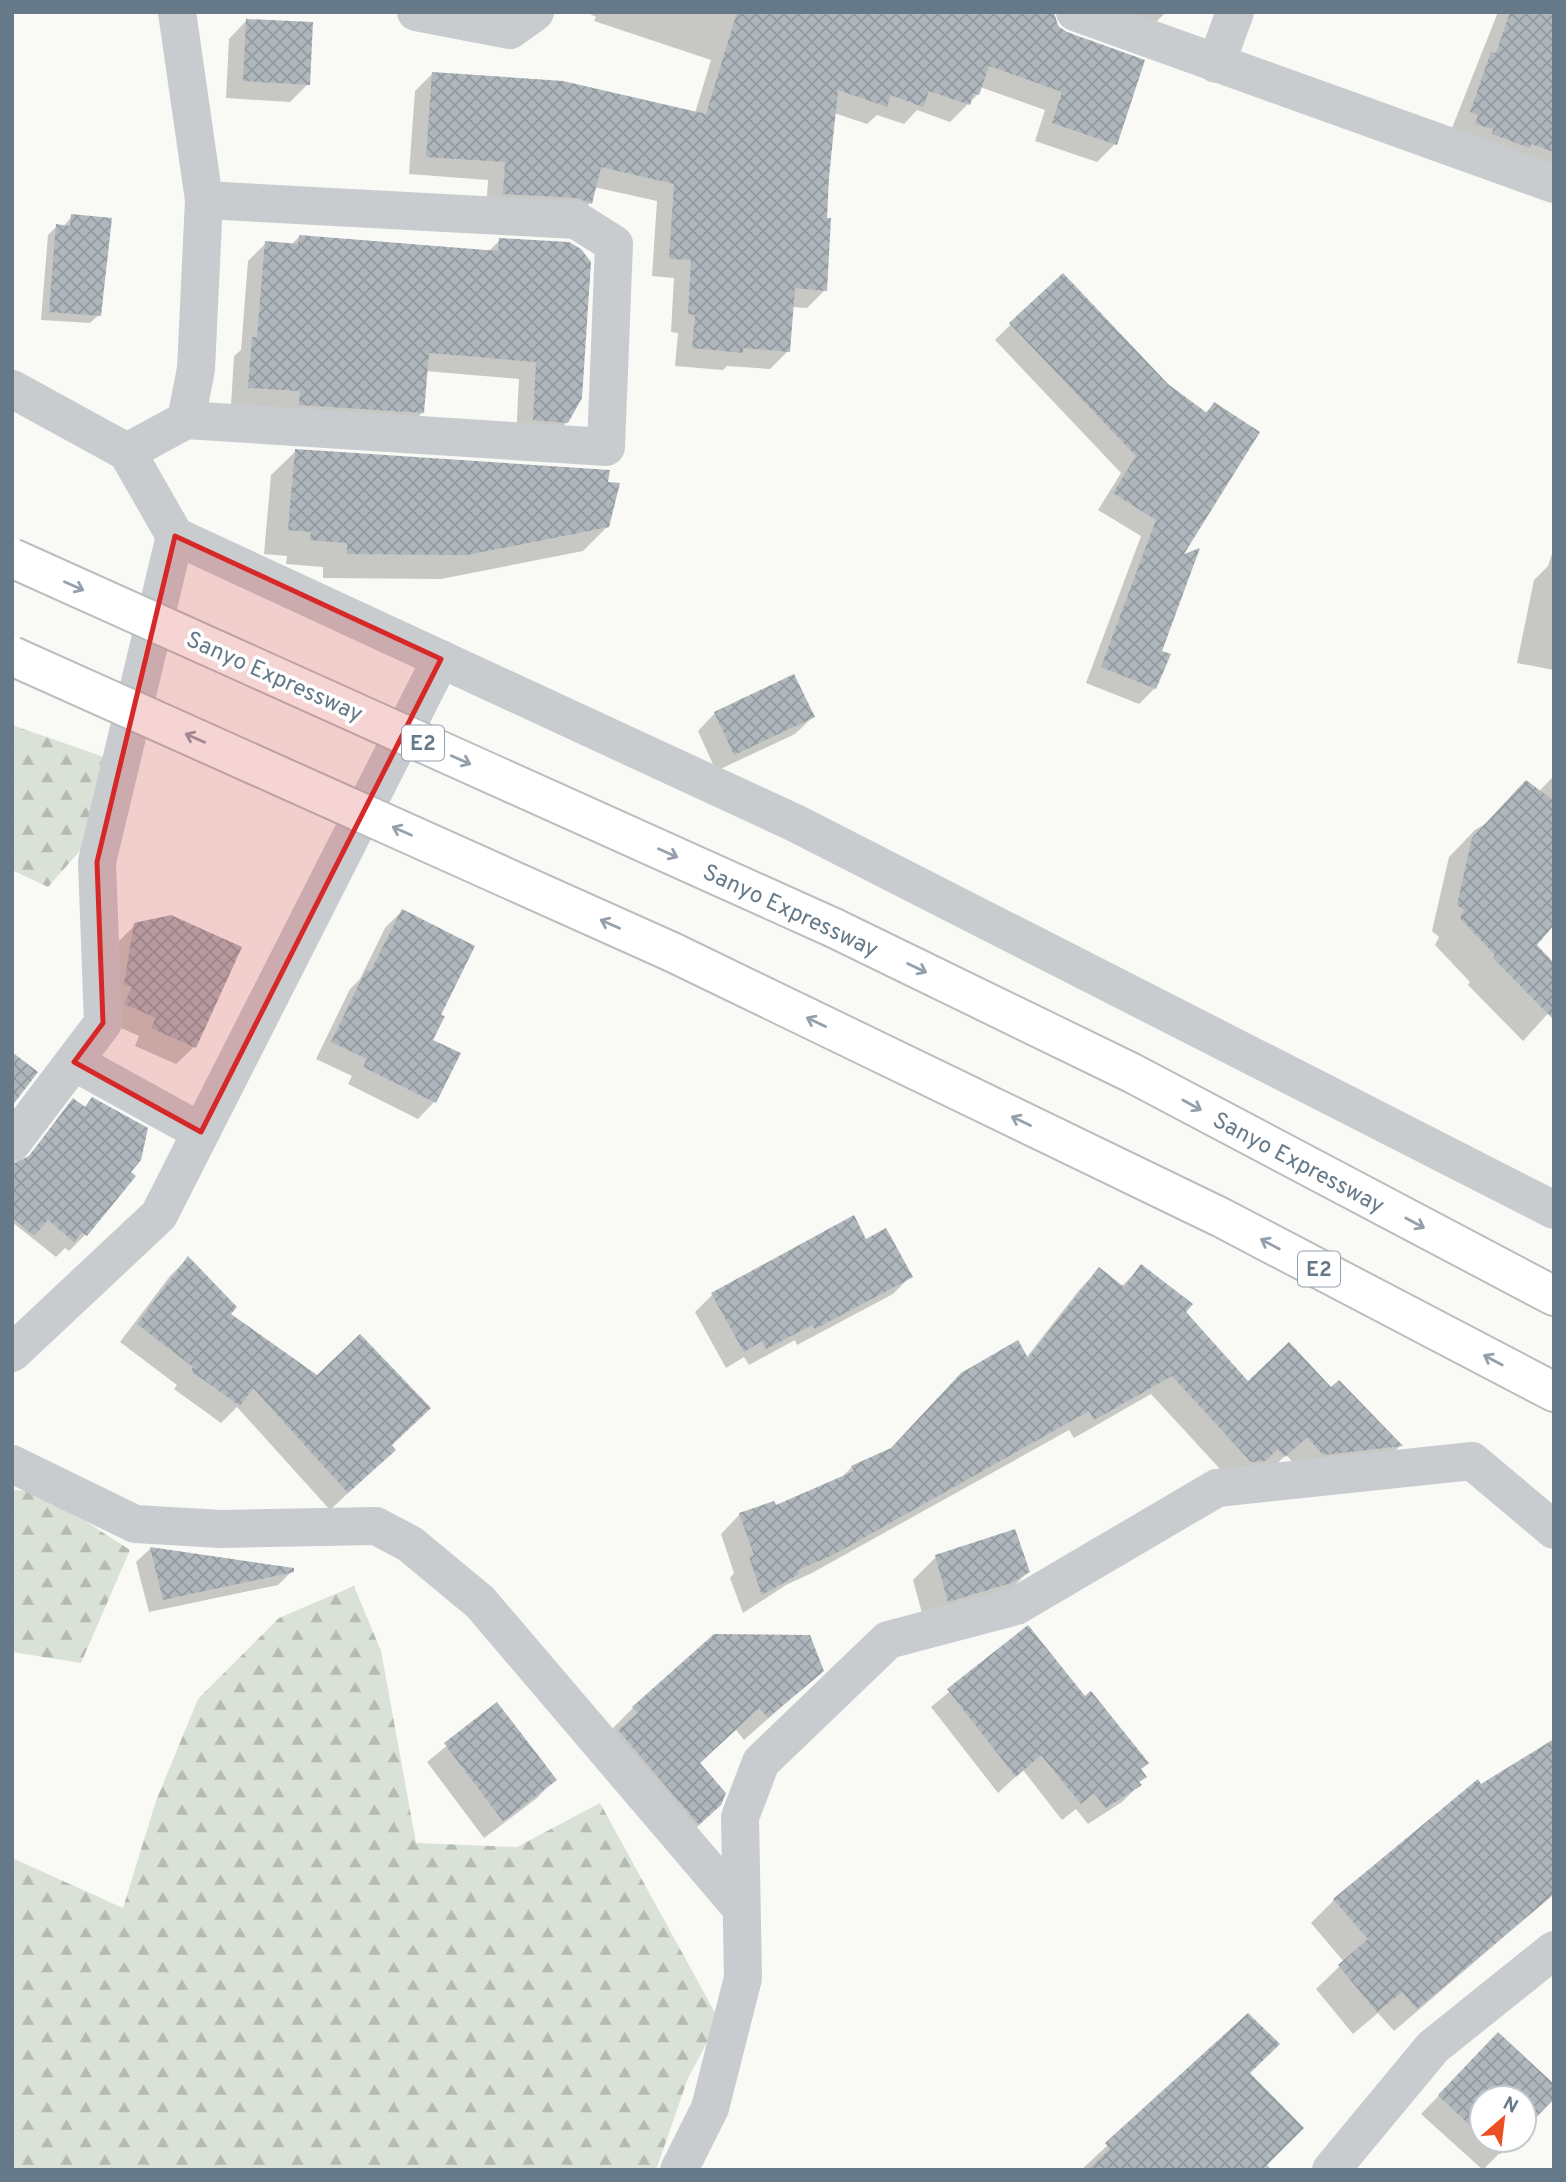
<svg xmlns="http://www.w3.org/2000/svg" width="1566" height="2182" viewBox="0 0 1566 2182" font-family="Overpass,sans-serif">
<style>
.forest{fill:url(#forest-firs)}
.shadow{fill:#0003}
.building{fill:url(#building-cross-hatch)}
.lines{fill:none;stroke-linecap:round;stroke-linejoin:round}
.highway-casing{stroke:#babec1;stroke-width:42}
.minor{stroke:#c8cccf;stroke-width:38}
.highway{stroke:#fff;stroke-width:38}
.highway-bridge-casing{stroke:#babec1;stroke-width:42;stroke-linecap:butt}
.highway-bridge{stroke:#fff;stroke-width:38}
.oneway{stroke:#94a1ac}
.marked{fill:#d62828;fill-opacity:0.2;stroke:#d62828;stroke-width:5;stroke-linejoin:round}
.labels{text-anchor:middle;stroke-width:7;stroke-linejoin:round;paint-order:stroke}
.shield{fill:#fff;stroke:#94a1ac;stroke-width:2}
.shield-label{font-size:21px;font-weight:bold;fill:#667988}
.street-label{font-size:23px;fill:#667988;stroke:#fff}
</style>
<defs>
<pattern id="forest-firs" width="22" height="20" patternUnits="userSpaceOnUse" patternTransform="scale(1.75)"><rect width="22" height="20" fill="#dae1d6"/><path d="M5 1l3.5 6h-7zM16 11l3.5 6h-7z" fill="#b5bbb3"/></pattern>
<pattern id="building-cross-hatch" width="8" height="8" patternUnits="userSpaceOnUse" patternTransform="scale(1.75)"><rect width="8" height="8" fill="#afb7bd"/><path d="M0 0l8 8M0 8l8-8" fill="none" stroke="#929a9f"/></pattern>
</defs>
<rect width="100%" height="100%" fill="#f9f9f6"/>
<g class="forest">
<polygon points="12,725 107,758 101,827 48,887 12,870"/>
<polygon points="12,1490 40,1492 130,1550 81,1663 12,1652"/>
<polygon points="354,1586 381,1651 416,1843 517,1847 600,1803 719,2020 688,2078 656,2170 12,2170 12,1858 123,1908 156,1801 198,1699 279,1618"/>
</g>
<g class="shadow">
<polygon points="586,12 1052,12 1115,144 1097,162 1035,141 1045,110 980,87 978,94 950,122 917,110 904,124 877,115 867,124 834,113 828,177 825,290 807,308 792,307 788,351 770,369 727,366 723,370 675,366 678,333 671,332 674,278 652,276 657,201 594,187 590,203 572,221 486,212 488,180 409,174 415,91 433,73 695,113 711,60 594,21 596,17"/>
<polygon points="1073,12 1166,12 1149,29"/>
<polygon points="1498,12 1554,12 1554,180 1450,133"/>
<polygon points="246,21 308,84 290,102 226,98 229,39"/>
<polygon points="72,216 99,315 90,323 41,320 48,235 57,226 63,227"/>
<polygon points="299,237 488,252 500,240 567,422 549,440 516,438 519,379 426,371 422,413 404,430 231,405 234,356 241,350 248,261 266,243 291,245"/>
<polygon points="1011,324 1167,385 1205,413 1214,404 1160,651 1155,688 1139,704 1086,683 1141,536 1098,510 1121,473 995,340"/>
<polygon points="296,451 608,526 583,551 441,579 323,578 323,567 286,564 287,556 264,554 271,475"/>
<polygon points="1554,548 1554,670 1517,663 1534,580 1548,566"/>
<polygon points="715,713 813,717 795,734 716,771 698,731"/>
<polygon points="1554,776 1554,922 1535,945 1554,1007 1523,1041 1468,985 1470,982 1435,945 1439,937 1432,931 1449,857 1475,830 1538,792"/>
<polygon points="402,911 439,1015 431,1041 458,1054 434,1102 418,1119 348,1084 352,1076 316,1059 350,989 360,979 385,928"/>
<polygon points="135,925 194,1047 176,1064 135,1046 139,1036 108,1022 117,943"/>
<polygon points="74,1101 134,1177 85,1235 69,1251 65,1248 56,1257 12,1222 12,1176"/>
<polygon points="866,1241 910,1277 893,1294 797,1345 795,1340 749,1365 744,1357 726,1368 695,1312 712,1295"/>
<polygon points="188,1258 228,1315 390,1446 376,1467 330,1510 237,1407 221,1423 174,1389 177,1385 120,1342 170,1276"/>
<polygon points="1141,1267 1248,1383 1331,1389 1338,1382 1400,1446 1381,1465 1303,1473 1286,1455 1265,1475 1231,1481 1151,1394 1074,1438 1069,1430 812,1573 786,1585 743,1613 730,1578 734,1573 721,1534 740,1514 775,1507 841,1478 852,1467 890,1450 1026,1358 1080,1289 1099,1269 1121,1287"/>
<polygon points="150,1549 159,1549 292,1571 278,1585 149,1612 136,1562"/>
<polygon points="936,1557 1028,1572 1005,1595 925,1624 913,1580"/>
<polygon points="1027,1627 1139,1770 1139,1785 1122,1802 1088,1824 1076,1809 1062,1820 1023,1770 998,1793 931,1707"/>
<polygon points="822,1671 744,1740 736,1730 698,1764 719,1805 696,1828 610,1731 633,1708"/>
<polygon points="497,1705 554,1780 537,1798 484,1838 427,1762"/>
<polygon points="1481,1786 1554,1894 1394,2031 1378,2013 1353,2034 1316,1989 1344,1962 1311,1923 1334,1900"/>
<polygon points="1248,2015 1248,2073 1266,2164 1272,2170 1081,2170"/>
<polygon points="1481,2052 1554,2087 1524,2127 1524,2098 1482,2098 1482,2140 1512,2140 1483,2170 1421,2114"/>
</g>
<g class="building">
<polygon points="737,12 1054,12 1058,26 1067,32 1145,60 1117,145 1052,123 1062,92 989,66 979,95 974,93 970,105 929,91 923,107 891,95 887,107 838,90 829,177 827,218 831,218 827,291 795,288 790,352 743,348 743,353 692,348 695,315 688,314 691,260 669,259 674,184 601,167 592,204 577,198 503,194 505,162 426,157 432,72 563,81 706,114"/>
<polygon points="1510,12 1554,12 1554,152 1531,144 1530,148 1492,134 1493,129 1475,124 1478,115 1470,112 1491,52 1496,53"/>
<polygon points="246,19 313,22 310,85 243,81"/>
<polygon points="71,214 112,218 101,316 49,312 56,224 70,226"/>
<polygon points="299,235 498,251 499,238 569,242 581,249 591,262 582,398 568,423 533,420 536,362 429,353 424,413 299,405 300,391 248,388 252,337 257,337 265,241 298,244"/>
<polygon points="1063,273 1168,384 1207,413 1214,402 1260,432 1184,554 1200,548 1162,651 1171,654 1156,689 1101,667 1156,520 1113,493 1136,456 1009,323"/>
<polygon points="295,449 610,470 608,482 620,483 609,527 467,555 347,554 347,543 310,540 311,532 288,530"/>
<polygon points="794,674 815,717 734,755 714,712"/>
<polygon points="1526,780 1554,801 1554,925 1537,945 1554,963 1554,1020 1493,958 1495,955 1460,918 1464,910 1457,905 1472,838"/>
<polygon points="402,909 475,946 441,1015 445,1016 433,1040 461,1053 436,1103 363,1067 367,1059 331,1042 366,970 370,972"/>
<polygon points="171,915 242,947 196,1048 151,1028 156,1018 124,1004 132,987 124,984 134,923"/>
<polygon points="12,1052 38,1072 12,1106"/>
<polygon points="92,1097 148,1128 141,1160 131,1172 136,1176 87,1236 82,1232 74,1242 48,1220 34,1236 12,1217 12,1164 29,1156 73,1098 85,1107"/>
<polygon points="854,1215 866,1239 886,1228 913,1277 815,1329 812,1325 766,1349 762,1341 744,1352 711,1293"/>
<polygon points="188,1256 237,1307 231,1314 317,1375 360,1334 431,1408 392,1445 396,1450 348,1493 253,1388 240,1406 191,1371 193,1367 137,1324"/>
<polygon points="1141,1264 1193,1304 1186,1312 1248,1381 1289,1342 1331,1387 1339,1380 1403,1446 1323,1455 1307,1437 1285,1457 1278,1449 1265,1461 1251,1462 1172,1376 1094,1420 1089,1411 833,1555 798,1570 799,1574 762,1595 749,1557 754,1555 739,1513 774,1501 776,1505 854,1471 851,1466 891,1448 961,1373 1018,1340 1028,1358 1099,1267 1124,1287"/>
<polygon points="1015,1529 1030,1572 1011,1583 948,1602 935,1555"/>
<polygon points="150,1547 294,1568 294,1572 163,1600"/>
<polygon points="1028,1625 1085,1696 1091,1691 1149,1763 1141,1769 1147,1777 1139,1782 1142,1785 1106,1808 1094,1793 1081,1804 1041,1755 1016,1777 947,1689"/>
<polygon points="714,1634 810,1635 824,1671 768,1718 759,1708 700,1763 726,1793 721,1805 699,1825 618,1730 638,1713 632,1707"/>
<polygon points="497,1702 557,1780 503,1821 444,1743"/>
<polygon points="1554,1739 1554,1894 1417,2009 1402,1992 1377,2012 1338,1965 1368,1939 1333,1899 1478,1779 1481,1784"/>
<polygon points="1248,2013 1280,2044 1250,2073 1304,2128 1262,2170 1088,2170 1110,2149 1105,2143"/>
<polygon points="1498,2032 1554,2084 1554,2099 1524,2130 1524,2098 1482,2098 1482,2137 1438,2095"/>
<polygon points="1485,2140 1514,2140 1500,2154"/>
</g>
<g class="lines">
<g class="highway-casing">
<g id="highway">
<polyline points="834,928 1132,1073 1554,1296"/>
<polyline points="672,952 1222,1218 1554,1392"/>
</g>
</g>
<g class="minor">
<polyline points="416,12 510,30 535,12"/>
<polyline points="1075,12 1554,184"/>
<polyline points="1216,64 1235,12"/>
<polyline points="12,389 127,452 175,536 795,823 1554,1210"/>
<polyline points="186,420 606,447 614,244 576,220 204,200"/>
<polyline points="127,452 186,420 196,369 204,200 177,12"/>
<polyline points="74,1062 201,1132"/>
<polyline points="12,1143 103,1023 97,862 175,536"/>
<polyline points="12,1353 159,1215 441,659"/>
<polyline points="12,1464 135,1524 221,1529 376,1526 410,1544 480,1602 741,1908"/>
<polyline points="679,2170 710,2108 743,1978 740,1817 761,1762 888,1640 1016,1606 1217,1488 1472,1461 1554,1530"/>
<polyline points="1331,2170 1433,2047 1554,1950"/>
</g>
<use href="#highway" class="highway"/>
<g class="highway-bridge-casing">
<g id="highway-bridge">
<polyline points="12,558 834,928"/>
<polyline points="12,656 672,952"/>
</g>
</g>
<use href="#highway-bridge" class="highway-bridge"/>
</g>
<defs><path id="oneway-shaft" d="M-6 0H5M1.5-3L5.5 0L1.5 3" fill="none" stroke-width="1.6" stroke-linecap="round" stroke-linejoin="round" transform="scale(1.75)"/></defs>
<g class="oneway">
<use href="#oneway-shaft" transform="translate(74 586) rotate(24)"/>
<use href="#oneway-shaft" transform="translate(195 738) rotate(-156)"/>
<use href="#oneway-shaft" transform="translate(461 760) rotate(24)"/>
<use href="#oneway-shaft" transform="translate(402 831) rotate(-156)"/>
<use href="#oneway-shaft" transform="translate(668 853) rotate(24)"/>
<use href="#oneway-shaft" transform="translate(610 924) rotate(-156)"/>
<use href="#oneway-shaft" transform="translate(917 968) rotate(26)"/>
<use href="#oneway-shaft" transform="translate(816 1022) rotate(-154)"/>
<use href="#oneway-shaft" transform="translate(1192 1105) rotate(29)"/>
<use href="#oneway-shaft" transform="translate(1021 1121) rotate(-154)"/>
<use href="#oneway-shaft" transform="translate(1415 1223) rotate(28)"/>
<use href="#oneway-shaft" transform="translate(1270 1244) rotate(-152)"/>
<use href="#oneway-shaft" transform="translate(1493 1360) rotate(-152)"/>
</g>
<path class="marked" d="M175,536L441,659L201,1132L74,1062L103,1023L97,862Z"/>
<g class="labels">
<g class="shield">
<rect x="402" y="725.5" width="42" height="35" rx="5"/>
<rect x="1298" y="1251.5" width="42" height="35" rx="5"/>
</g>
<g class="shield-label">
<text x="423" y="750">E2</text>
<text x="1319" y="1276">E2</text>
</g>
<g class="street-label">
<text transform="translate(275 676) rotate(24)" y="8">Sanyo Expressway</text>
<text transform="translate(791 910) rotate(25)" y="8">Sanyo Expressway</text>
<text transform="translate(1299 1162) rotate(28)" y="8">Sanyo Expressway</text>
</g>
</g>
<rect width="1566" height="2182" fill="none" stroke="#667988" stroke-width="28"/>
<g transform="translate(1503 2119) rotate(28)"><circle r="33" fill="#ffffff" stroke="#c2c9cf" stroke-width="2"/>
<path d="M0-5L12 26L0 18L-12 26Z" fill="#ec4f22"/>
<text y="-10" font-size="19" font-weight="bold" text-anchor="middle" fill="#667988">N</text>
</g>
</svg>
